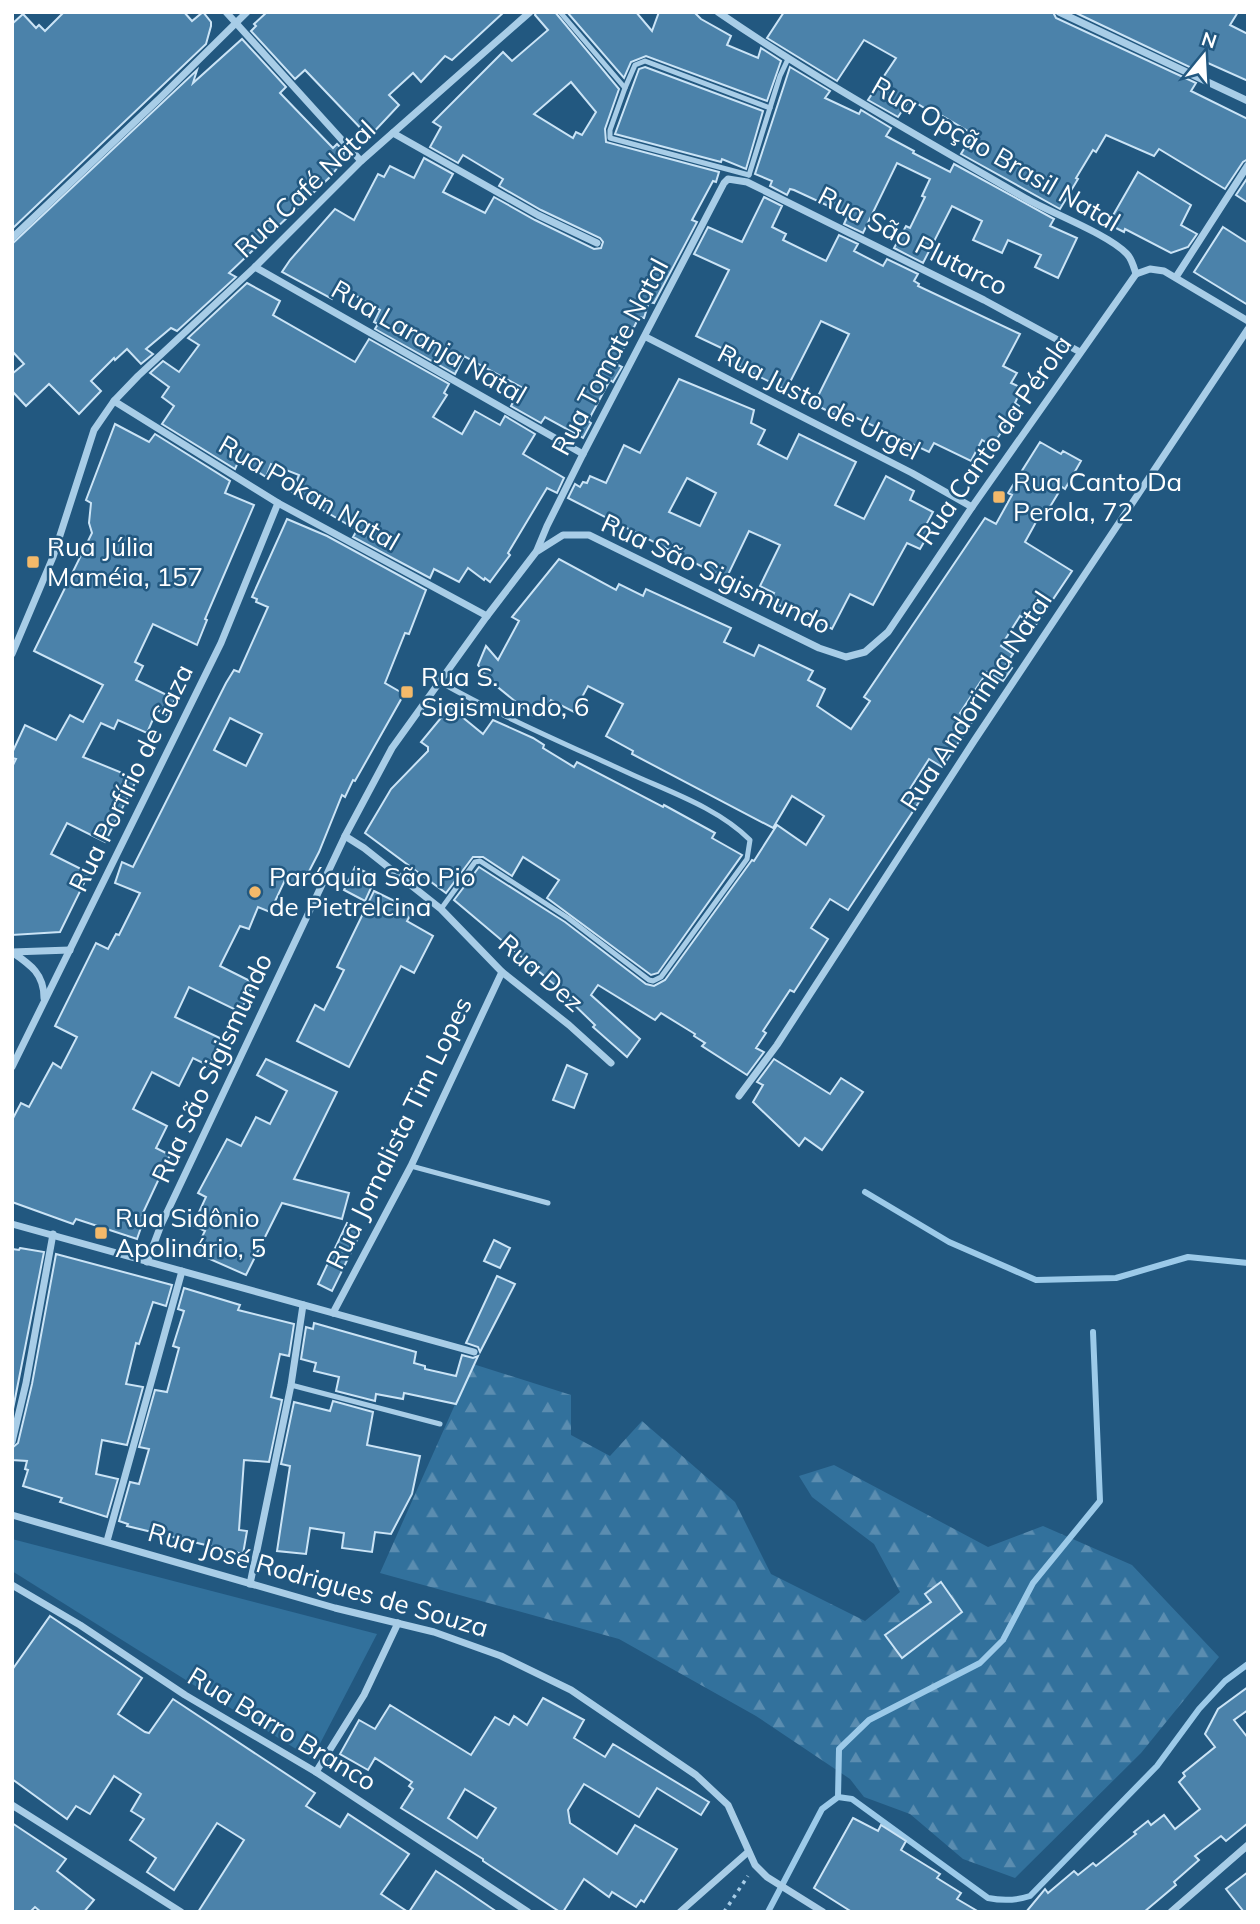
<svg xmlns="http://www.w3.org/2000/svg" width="1260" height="1924" viewBox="0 0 1260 1924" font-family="Mulish,sans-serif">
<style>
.grass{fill:#32719c}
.forest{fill:url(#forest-firs)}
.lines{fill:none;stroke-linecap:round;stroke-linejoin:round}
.stream{stroke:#9ccae9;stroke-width:6}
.building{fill:#4b82aa;stroke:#cbe4f6;stroke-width:2;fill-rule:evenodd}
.path{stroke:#a8cde7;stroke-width:3.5;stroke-dasharray:3.5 5;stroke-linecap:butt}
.lane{stroke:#a8cde7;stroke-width:5}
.street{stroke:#a8cde7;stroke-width:7}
.poi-dot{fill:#f3b96a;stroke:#225880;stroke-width:2.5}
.labels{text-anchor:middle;stroke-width:5;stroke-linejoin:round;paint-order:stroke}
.street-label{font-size:26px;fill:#fff;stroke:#225880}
.poi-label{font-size:26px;fill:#fff;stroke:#225880;text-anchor:start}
</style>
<defs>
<pattern id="forest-firs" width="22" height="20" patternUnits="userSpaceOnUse" patternTransform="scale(1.75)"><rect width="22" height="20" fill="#32719c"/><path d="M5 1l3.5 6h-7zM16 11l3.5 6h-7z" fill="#5b8db0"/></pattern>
</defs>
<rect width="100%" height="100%" fill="#225880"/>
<polygon class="grass" points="12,1539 377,1634 312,1759 12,1571"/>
<polygon class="forest" points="473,1364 571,1395 571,1435 610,1456 642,1421 735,1502 771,1574 865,1621 900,1592 874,1544 812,1497 799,1476 834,1465 988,1547 1043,1526 1132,1565 1219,1657 1141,1753 1015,1878 963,1859 910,1814 864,1797 850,1779 756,1716 619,1639 380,1573"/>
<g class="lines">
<g class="stream">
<polyline points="865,1192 949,1242 1036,1280 1116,1278 1188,1257 1248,1263"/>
<polyline points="838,1797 839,1749 869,1720 980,1663 1003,1640 1033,1583 1100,1501 1093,1332"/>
<path d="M768,1912L822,1809L838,1797L852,1799L988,1898C1003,1901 1015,1901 1030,1896L1157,1766L1199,1709L1225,1681L1248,1664"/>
</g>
</g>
<g class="building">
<polygon points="64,12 184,12 192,21 203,12 211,22 211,26 206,44 12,229 12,24 23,14 36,28 39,25 45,31"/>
<polygon points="267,12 504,12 452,60 445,56 421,82 413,73 389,95 399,105 369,137 305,70 295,79 251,31 256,26 254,24"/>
<path d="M536,12H555L619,89L605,129L606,142L719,172L716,182L713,181L692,220L697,222L654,303L649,302L644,318L639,317L616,364L622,367L613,382L610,380L588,421L591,423L583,438L545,417L541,423L511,406L521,387L464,356L455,374L375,329L378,324L374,322L380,310L339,286L332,299L282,272L290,260L335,209L354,220L378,174L384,177L390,166L414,178L424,158L453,174L443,192L485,213L494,197L535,220L594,249L601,248L603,242L600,238L541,210L499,186L503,179L463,155L458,163L430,147L441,127L433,122L503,52L512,61L548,30L535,15ZM571,82L596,112L582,135L576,132L573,138L534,114Z"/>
<polygon points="567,12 636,12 652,31 659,12 694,12 701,19 731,36 727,45 758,58 761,48 781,61 767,101 646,56 631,62 624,78"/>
<polygon points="784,12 1053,12 1056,18 1196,83 1191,91 1248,119 1248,159 1243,162 1225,189 1159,149 1154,156 1106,135 1096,152 1093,150 1076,178 1078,179 1060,209 961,154 973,134 927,107 926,109 910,99 898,117 868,100 896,58 864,40 837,81 767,38"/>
<polygon points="1074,12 1238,12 1230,25 1248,34 1248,81 1208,63 1202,73"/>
<polygon points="242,39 286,87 280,93 333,148 337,144 344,151 343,160 331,176 229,273 236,277 177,331 171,328 146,349 153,354 141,364 127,349 115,360 114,358 91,381 101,391 79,414 49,384 26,406 12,391 12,374 24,364 12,351 12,244 197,70 193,83"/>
<polygon points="645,67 763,111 746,169 722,159 721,162 615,134 639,69"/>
<polygon points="790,67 830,91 825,98 859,114 861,110 891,128 886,136 914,151 913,153 950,172 954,164 1054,219 1050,226 1077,238 1058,278 1035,267 1041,255 1008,240 1002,253 973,240 982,221 952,206 923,263 894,248 906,226 910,228 925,197 922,196 930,179 897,163 863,233 844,224 848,215 794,190 790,189 787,195 770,186 772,181 755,174"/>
<polygon points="1138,172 1191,205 1181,225 1197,234 1188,247 1171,253 1125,229 1124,232 1108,224"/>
<polygon points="1248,177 1248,203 1236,195"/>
<polygon points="764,197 782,206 772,227 786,234 783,240 826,261 839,235 858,244 854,251 883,266 887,259 918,274 914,281 919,284 918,286 1020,334 1003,366 1017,373 1011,383 1022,388 1015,403 1019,406 992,446 982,440 971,461 934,443 929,452 842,411 839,417 814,404 849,334 821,321 786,390 726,360 730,352 696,336 729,270 694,254 708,227 742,242"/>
<polygon points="1223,227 1248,243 1248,305 1194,272"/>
<polygon points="247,283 280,301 273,315 355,362 369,339 449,384 444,393 447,395 433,417 462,434 475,411 500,425 505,416 535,434 523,454 564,478 557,493 547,488 508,553 510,555 490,582 485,578 484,580 468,568 459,582 434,569 430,578 353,537 357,530 292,492 299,475 271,464 266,477 239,460 235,469 162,424 174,406 162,397 169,387 150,373 163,361 179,372 199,345 188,338"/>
<path d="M679,379L754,410L751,423L765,430L758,444L787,459L799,434L856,462L835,505L864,519L886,476L914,491L910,500L933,512L925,527L931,530L920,549L907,543L873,605L850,594L832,629L786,605L785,608L770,601L774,593L760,586L780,545L749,531L726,579L568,498L575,484L580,487L583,482L587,483L590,476L606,483L624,445L640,453ZM687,478L716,493L700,526L669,512Z"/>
<polygon points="115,424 149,442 155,434 230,481 225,493 254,505 205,619 207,620 197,645 153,624 135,662 143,666 136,680 175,699 168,716 157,710 147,733 118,720 114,729 101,723 83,757 137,779 105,842 67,823 51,854 89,873 60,932 12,935 12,767 16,759 12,758 12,753 25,725 56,740 70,715 83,722 103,685 34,651 92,533 89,523 91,503 86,500"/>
<polygon points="1040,442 1061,454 1063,451 1081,461 1065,489 1062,487 1045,515 1041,513 1025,542 1072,571 1035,626 1020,616 1001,646 1013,654 1006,664 1012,668 1003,681 987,672 960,713 972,722 942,767 929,759 908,792 921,799 848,910 830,899 811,928 828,939 794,992 790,990 763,1031 766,1033 756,1048 764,1052 747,1075 702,1046 705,1043 694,1036 695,1034 661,1013 655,1020 598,985 591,995 640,1039 627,1057 593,1027 595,1025 561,992 562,991 454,900 479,867 565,922 646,984 654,986 665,980 752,860 754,861 777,825 806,845 824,816 792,796 773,828 632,754 633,751 606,736 623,704 588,686 574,712 551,700 546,710 537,705 532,715 489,680 478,665 486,646 498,660 519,621 512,617 559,559 616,590 619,584 643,596 646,589 731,628 724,642 754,656 759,645 813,671 808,680 825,689 817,706 851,729 870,701 864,697 985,518 996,524 1012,495 1008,493"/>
<path d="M287,519L327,536L426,590L409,634L405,633L385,683L404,694L355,781L353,780L345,797L342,795L319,852L301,887L285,880L270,912L258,907L249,929L240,926L220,966L254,983L240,1012L189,987L175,1017L222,1039L209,1066L193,1058L179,1086L152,1072L133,1109L167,1126L156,1148L170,1155L142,1215L145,1216L137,1239L76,1219L73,1224L12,1202V1120L21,1103L29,1107L53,1063L61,1068L77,1037L55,1026L96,943L108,949L116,934L119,935L140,893L115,883L122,862L133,867L226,683L234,670L239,672L268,607L256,602L257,599L252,597ZM230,718L262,734L246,766L214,750Z"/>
<polygon points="450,707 483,734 493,720 533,738 544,745 543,748 574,767 577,762 663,807 664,805 715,833 712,838 742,855 658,973 651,975 547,898 559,880 523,857 512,876 483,857 473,857 446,893 365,833 391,789 428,751 428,747 421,742"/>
<polygon points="355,867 376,877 365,901 344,890"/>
<polygon points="374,891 413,910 407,921 433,936 414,973 401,966 349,1067 297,1041 315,1005 324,1010 344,970 337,967"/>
<polygon points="266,1059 337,1092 294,1179 349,1193 342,1219 282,1203 246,1275 194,1252 205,1231 193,1225 206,1197 198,1193 227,1139 241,1146 256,1117 270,1124 287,1091 257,1075"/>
<polygon points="774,1059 830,1094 841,1078 863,1092 822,1150 805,1138 799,1146 753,1102 763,1085 757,1082"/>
<polygon points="567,1065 587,1074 574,1108 553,1100"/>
<polygon points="347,1223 362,1230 332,1291 318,1284"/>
<polygon points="494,1240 510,1248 500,1268 484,1261"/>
<polygon points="20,1248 44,1252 12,1414 12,1249 19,1250"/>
<polygon points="56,1254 172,1285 166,1306 153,1302 139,1344 136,1343 126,1384 143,1387 127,1445 102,1440 96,1474 118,1479 107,1517 60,1502 62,1498 23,1486 28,1470 25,1469 27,1461 12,1460 12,1448 18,1443 32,1384"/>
<polygon points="497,1276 515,1284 480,1352 478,1347 466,1343"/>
<polygon points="184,1288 240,1305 238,1310 294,1324 289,1356 280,1354 271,1397 282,1400 269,1462 244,1460 239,1530 247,1531 243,1554 127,1526 128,1524 119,1521 130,1482 139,1484 149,1449 139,1447 155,1390 167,1392 179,1348 173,1346 184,1311 178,1309"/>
<polygon points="314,1323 416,1352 414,1363 425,1366 425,1369 456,1376 462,1355 473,1358 478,1356 456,1404 404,1393 403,1399 376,1394 375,1401 336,1391 339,1377 314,1371 316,1363 301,1359 306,1327 313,1329"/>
<polygon points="333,1401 373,1412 367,1445 420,1456 412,1494 391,1534 375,1532 372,1552 342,1548 344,1533 310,1528 306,1554 277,1551 290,1466 281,1464 294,1402 330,1411"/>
<polygon points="941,1582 962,1612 902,1658 885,1635 931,1602 925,1594"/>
<polygon points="50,1616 142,1678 118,1714 145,1732 149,1733 173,1699 315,1793 306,1806 340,1827 348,1814 409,1854 381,1894 408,1912 198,1912 244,1840 217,1823 174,1890 147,1872 156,1858 130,1840 144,1819 131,1811 141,1794 114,1776 90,1814 76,1806 67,1819 12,1779 12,1670"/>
<polygon points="1248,1687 1248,1710 1234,1720 1248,1738 1248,1823 1226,1841 1221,1836 1195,1856 1199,1860 1174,1882 1176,1885 1144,1912 1026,1912 1045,1889 1048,1893 1074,1871 1078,1875 1093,1863 1096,1866 1136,1834 1134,1832 1148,1821 1151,1825 1164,1815 1175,1829 1200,1809 1179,1782 1185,1776 1183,1773 1215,1747 1205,1734 1218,1709"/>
<path d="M543,1698L584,1720L574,1738L605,1757L613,1744L709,1802L701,1815L657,1788L639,1817L584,1784L568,1810L570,1823L617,1854L635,1825L677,1849L644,1902L641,1900L636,1907L612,1892L609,1897L584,1879L563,1912H560L483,1861V1859L401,1808L413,1789L409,1786L412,1782L375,1758L368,1770L340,1754L359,1720L375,1729L390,1705L471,1755L495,1717L509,1725L514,1716L527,1725ZM465,1789L496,1808L477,1838L448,1818Z"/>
<polygon points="853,1818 878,1831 881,1825 906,1841 901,1850 940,1874 937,1878 961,1893 957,1899 979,1912 852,1912 814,1888"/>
<polygon points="12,1823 66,1859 57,1871 94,1900 84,1912 41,1912 35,1907 30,1912 12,1912"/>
<polygon points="436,1871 459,1886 497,1912 409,1912"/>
<polygon points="1248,1872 1248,1912 1244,1912 1226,1889"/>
</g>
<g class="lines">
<polyline class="path" points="724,1912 748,1876"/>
<g class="lane">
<polyline points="560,12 625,88 610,130 610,138 749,175"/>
<polyline points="625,88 635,65 645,61 770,108"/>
<polyline points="749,175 780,76 788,59"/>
<path d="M440,682C502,717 568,745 633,775C673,793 719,809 750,840L747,859L661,977L653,981L649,980L568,918L480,861L475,862L441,909"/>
<polyline points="411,1166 548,1203"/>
<polyline points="291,1385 440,1424"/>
</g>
<g class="street">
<polyline points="226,12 361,161"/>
<path d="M718,12C817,80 922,138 1025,198C1051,213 1108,234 1127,254C1132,259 1134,268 1136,274L1150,269L1164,271L1248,321"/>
<polyline points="1059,12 1248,101"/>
<polyline points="393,133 538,215 597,243"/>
<polyline points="12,238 160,98 247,12"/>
<polyline points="255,267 583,454"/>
<polyline points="1176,277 1248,165"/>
<polyline points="646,337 912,473 972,507"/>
<polyline points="114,401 278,503 487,616"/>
<polyline points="537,550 547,526 583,454 724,183 728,179 747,182 984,300 1080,352"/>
<polyline points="12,654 53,557 94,430 114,401 138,376 255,267 361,161 530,12"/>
<polyline points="345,836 364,848 441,909 502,972 569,1025 611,1063"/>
<path d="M12,952C31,965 44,974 44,998"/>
<polyline points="12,952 70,950"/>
<polyline points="12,1067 221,643 278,503"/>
<polyline points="739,1096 777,1045 974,741 1248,329"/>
<polyline points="12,1224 474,1352"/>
<polyline points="147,1262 161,1225 345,836 392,748 487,616 536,552 563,535 589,535 819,648 846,657 865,652 888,632 972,507 1136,274"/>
<polyline points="333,1313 411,1166 502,972"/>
<polyline points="12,1442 26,1383 53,1234"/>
<polyline points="12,1515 335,1608 434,1632 501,1656 571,1690 696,1775 728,1805 755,1865 767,1877 823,1912"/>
<polyline points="107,1541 182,1271"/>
<polyline points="250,1584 291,1385 303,1305"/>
<polyline points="12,1585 80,1625 185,1695 316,1772 528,1912"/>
<polyline points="316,1772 364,1695 398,1623"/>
<polyline points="12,1805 181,1912"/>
<polyline points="680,1912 748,1852"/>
<polyline points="1171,1912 1248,1845"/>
</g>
</g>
<g class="poi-dot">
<rect x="992" y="490" width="14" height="14" rx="3.5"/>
<rect x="26" y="555" width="14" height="14" rx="3.5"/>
<rect x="400" y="685" width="14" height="14" rx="3.5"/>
<circle cx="255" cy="892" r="7"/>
<rect x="94" y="1226" width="14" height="14" rx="3.5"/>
</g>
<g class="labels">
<g class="street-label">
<text transform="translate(996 154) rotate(30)" y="9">Rua Opção Brasil Natal</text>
<text transform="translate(305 189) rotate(-44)" y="9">Rua Café Natal</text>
<text transform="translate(913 241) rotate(27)" y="9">Rua São Plutarco</text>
<text transform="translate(429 342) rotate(30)" y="9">Rua Laranja Natal</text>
<text transform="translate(610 357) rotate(-62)" y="9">Rua Tomate Natal</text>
<text transform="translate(819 402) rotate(27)" y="9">Rua Justo de Urgel</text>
<text transform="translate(994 440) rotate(-55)" y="9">Rua Canto da Pérola</text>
<text transform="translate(309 493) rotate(30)" y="9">Rua Pokan Natal</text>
<text transform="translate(716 574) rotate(25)" y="9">Rua São Sigismundo</text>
<text transform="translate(976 701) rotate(-57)" y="9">Rua Andorinha Natal</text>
<text transform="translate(131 778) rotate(-64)" y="9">Rua Porfírio de Gaza</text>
<text transform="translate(541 973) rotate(41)" y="9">Rua Dez</text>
<text transform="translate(212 1068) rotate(-65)" y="9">Rua São Sigismundo</text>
<text transform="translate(399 1133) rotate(-64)" y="9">Rua Jornalista Tim Lopes</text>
<text transform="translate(318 1580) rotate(16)" y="9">Rua José Rodrigues de Souza</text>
<text transform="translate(282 1729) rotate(31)" y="9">Rua Barro Branco</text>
</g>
<g class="poi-label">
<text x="1013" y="491">Rua Canto Da<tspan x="1013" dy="30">Perola, 72</tspan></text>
<text x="47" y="556">Rua Júlia<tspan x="47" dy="30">Maméia, 157</tspan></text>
<text x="421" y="686">Rua S.<tspan x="421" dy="30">Sigismundo, 6</tspan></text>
<text x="269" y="886">Paróquia São Pio<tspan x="269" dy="30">de Pietrelcina</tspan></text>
<text x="115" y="1227">Rua Sidônio<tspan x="115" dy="30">Apolinário, 5</tspan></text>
</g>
</g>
<rect width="1260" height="1924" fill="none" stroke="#ffffff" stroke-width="28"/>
<g transform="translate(1204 56) rotate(18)" stroke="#225880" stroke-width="5" paint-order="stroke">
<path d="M0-5L12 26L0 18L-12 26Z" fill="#ffffff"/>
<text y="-10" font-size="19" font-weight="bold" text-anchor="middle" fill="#ffffff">N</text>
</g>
</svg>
